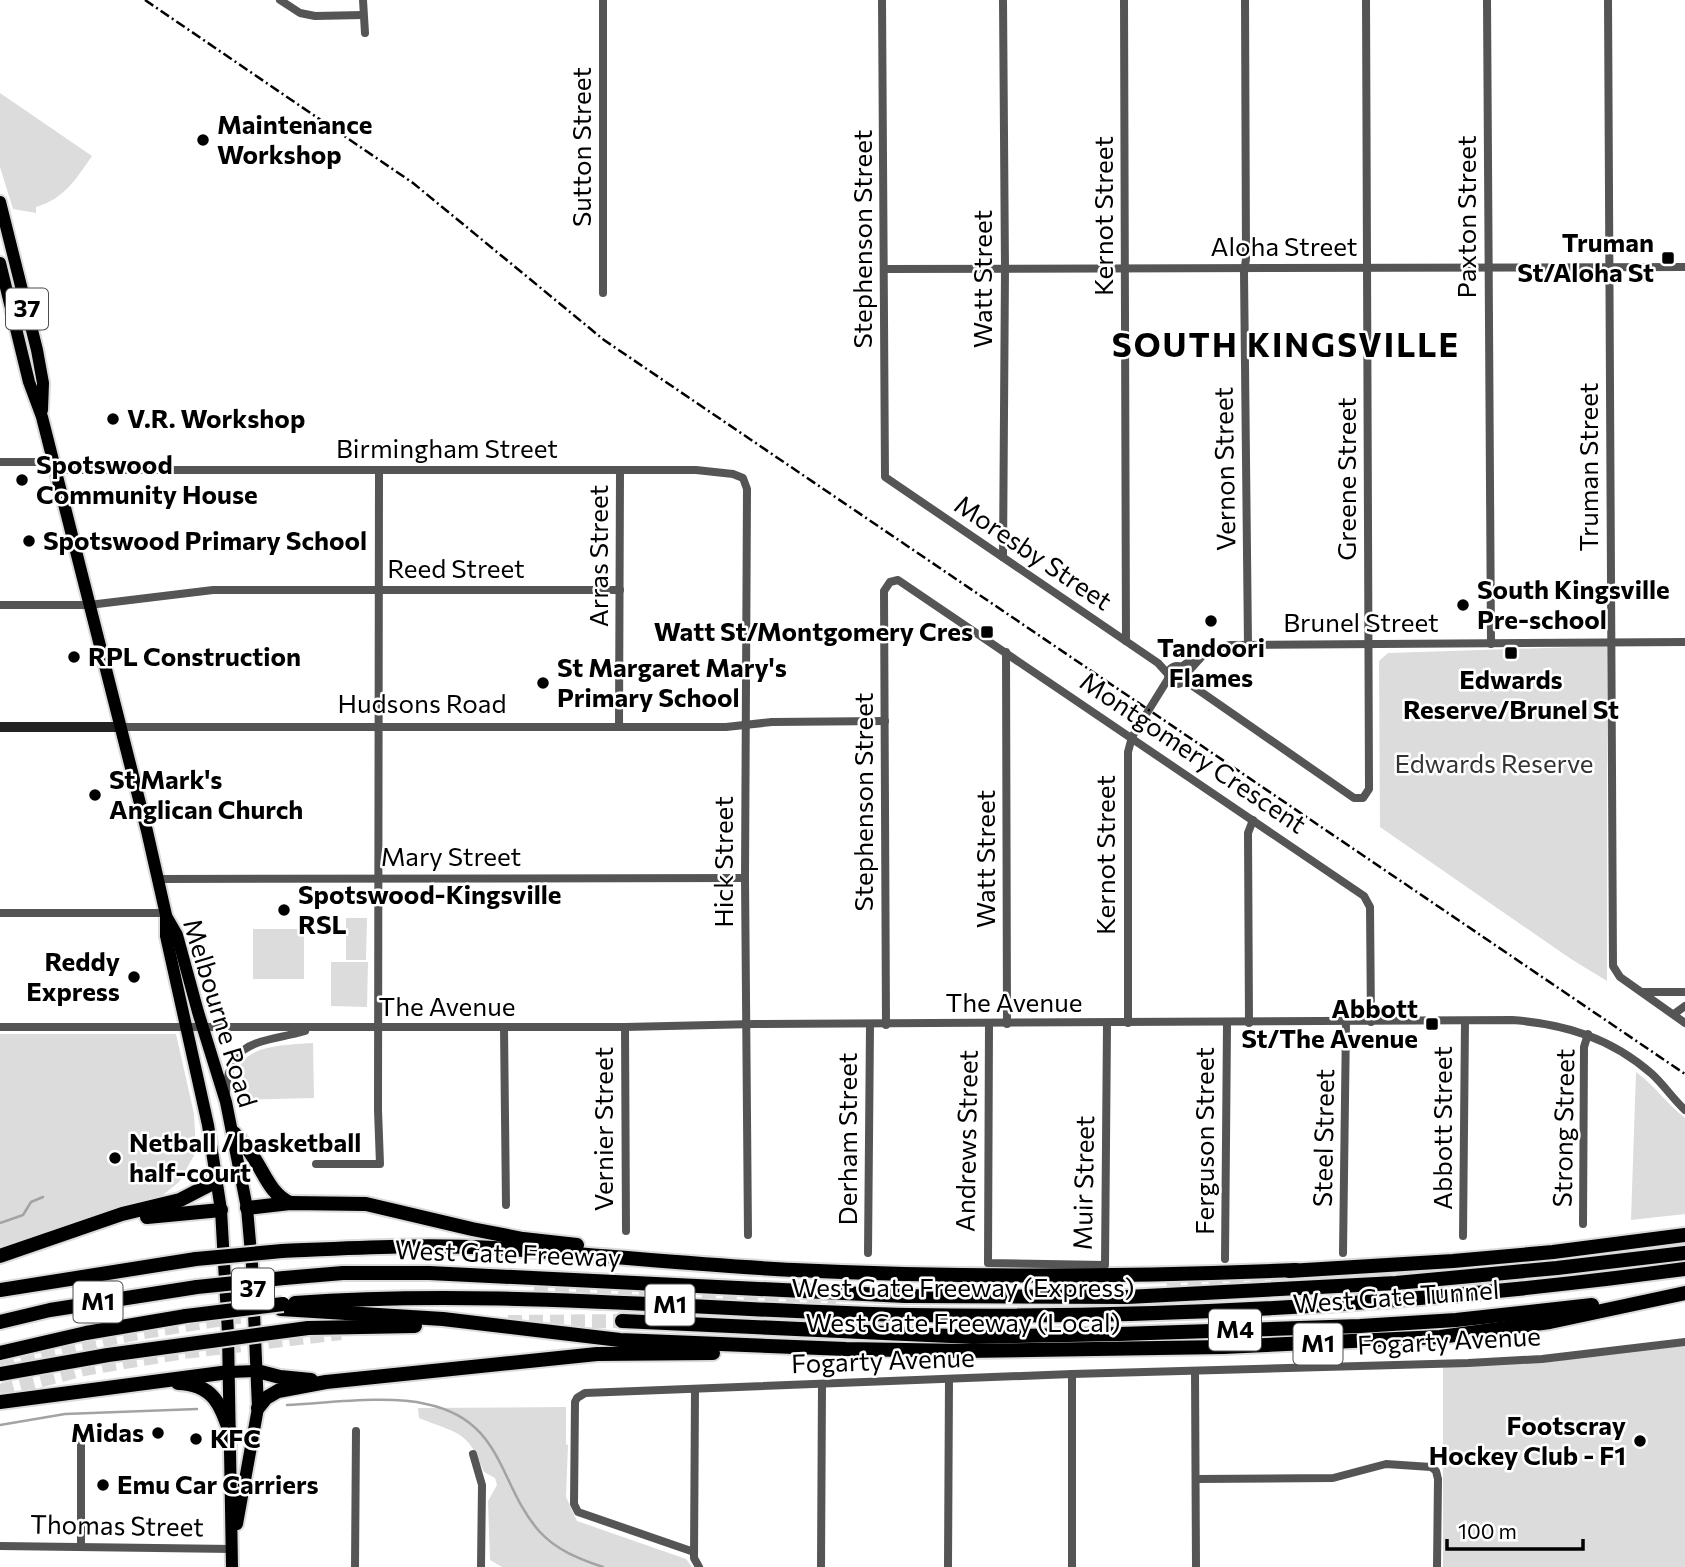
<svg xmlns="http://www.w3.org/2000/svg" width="1685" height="1567" viewBox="0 0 1685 1567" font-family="Commissioner,sans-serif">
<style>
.green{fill:#dcdcdc}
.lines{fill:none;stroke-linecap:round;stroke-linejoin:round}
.stream{stroke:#a3a3a3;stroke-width:2.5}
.highway-tunnel{stroke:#d9d9d9;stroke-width:14;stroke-dasharray:14 7;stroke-linecap:butt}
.primary-casing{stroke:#dbdbdb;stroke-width:16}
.highway-casing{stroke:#dbdbdb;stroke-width:18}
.street{stroke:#555;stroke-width:8}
.secondary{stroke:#222;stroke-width:10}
.primary{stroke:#000;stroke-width:12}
.highway{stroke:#000;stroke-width:14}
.rail{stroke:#000;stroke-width:2.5;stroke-dasharray:10 3.5 2 3.5;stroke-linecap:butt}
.highway-bridge-casing{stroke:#dbdbdb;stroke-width:18;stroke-linecap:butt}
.highway-bridge{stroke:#000;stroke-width:14}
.poi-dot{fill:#000;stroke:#fff;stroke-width:2.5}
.labels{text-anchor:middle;stroke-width:5;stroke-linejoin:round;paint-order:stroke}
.shield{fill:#fff;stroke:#4c4c4c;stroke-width:2}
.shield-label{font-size:24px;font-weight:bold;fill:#000}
.poi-label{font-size:26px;font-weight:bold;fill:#000;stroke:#fff;text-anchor:start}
.street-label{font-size:26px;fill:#000;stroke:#fff}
.park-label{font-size:26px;fill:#333;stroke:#fff}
.district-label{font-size:33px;font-weight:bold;letter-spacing:2px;fill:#000;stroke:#fff}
</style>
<rect width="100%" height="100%" fill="#fff"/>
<g class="green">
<path d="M0,93L92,156C76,179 64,199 36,207V213L13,209L0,167Z"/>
<polygon points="1607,646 1607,981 1571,959 1380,827 1379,661 1388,653"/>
<polygon points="346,918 367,918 366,960 346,960"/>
<rect x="253" y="929" width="51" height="50"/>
<polygon points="331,962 368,962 367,1007 331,1006"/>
<polygon points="0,1034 176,1034 194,1114 196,1152 179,1182 159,1198 0,1248"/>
<path d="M313,1043L314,1098L236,1100C228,1045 270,1046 313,1043Z"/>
<path d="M1636,1072C1654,1085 1667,1104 1685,1118V1214L1631,1220Z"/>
<polygon points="1685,1342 1685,1567 1443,1567 1443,1364 1542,1359"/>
<path d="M566,1407V1444L568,1445L566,1497L577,1521L686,1559L692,1567H502L490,1560L488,1501L497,1485L495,1478L484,1472C468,1430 458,1434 419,1418L418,1408Z"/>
</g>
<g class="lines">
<g class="stream">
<polyline points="0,1223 23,1215 31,1202 43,1197"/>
<path d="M287,1405C328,1403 388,1395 426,1404C504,1420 498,1484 539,1531C556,1550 579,1559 603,1567"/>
<polyline points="0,1425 65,1414 197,1409"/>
</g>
<g class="highway-tunnel">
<polyline points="1555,1261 1685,1244"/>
<polyline points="1167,1288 1483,1268"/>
<polyline points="534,1293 629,1291 836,1299"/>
<polyline points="508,1322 622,1321"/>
<path d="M0,1363C89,1341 176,1325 267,1313"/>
<polyline points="0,1391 84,1369 184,1352 341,1333"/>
</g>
<g class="primary-casing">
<g id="primary">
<polyline points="0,202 37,350 43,383 42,410"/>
<polyline points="0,263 29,382 42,417 147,831 166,915 166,936 208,1125 221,1210 228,1333 232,1567"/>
<polyline points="166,916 177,935 198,1012 226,1102 247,1208 252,1265 258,1408 237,1524"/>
<polyline points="229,1372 257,1371"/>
</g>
</g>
<g class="highway-casing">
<g id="highway">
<path d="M234,1133C240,1140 247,1147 252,1155C264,1172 270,1194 290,1203"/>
<polyline points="247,1208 290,1203 366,1204 472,1229 523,1239 577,1245"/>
<polyline points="147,1217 221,1210"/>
<path d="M282,1251C352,1248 423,1244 493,1248C594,1254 693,1265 794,1270C962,1278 1127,1277 1296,1270"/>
<polyline points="0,1256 122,1214 180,1200 209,1185 217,1173"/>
<polyline points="1289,1271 1453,1261 1553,1252 1685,1235"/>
<polyline points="284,1278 343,1273 429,1273 905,1296 1127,1297 1396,1283 1557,1268 1685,1253"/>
<polyline points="0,1290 196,1259"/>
<path d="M295,1303C500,1288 705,1311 910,1315C1170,1319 1428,1304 1685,1269"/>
<polyline points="281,1309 443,1319 620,1340 846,1349 964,1351 1223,1347 1440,1337 1550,1322 1685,1293"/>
<polyline points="622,1321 973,1337 1119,1334 1360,1326 1456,1320 1592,1305"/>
<polyline points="0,1322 50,1310 197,1287"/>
<polyline points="308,1328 415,1326"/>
<polyline points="0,1353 86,1333 186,1316"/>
<polyline points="257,1371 280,1377 311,1380"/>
<path d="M178,1383C213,1384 220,1404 230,1432"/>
<polyline points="0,1402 229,1372"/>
<polyline points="258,1408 266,1398 278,1391 326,1382 597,1354 713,1353"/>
</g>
</g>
<g class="street">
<polyline points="280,0 300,13 315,16 363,15"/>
<polyline points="363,0 365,33"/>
<polyline points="603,0 603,293"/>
<polyline points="882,0 885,477 1158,663 1167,673"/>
<polyline points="1003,0 1005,269 1003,557"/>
<polyline points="1124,0 1126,641"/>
<polyline points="1245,0 1246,259 1244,273 1248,645"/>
<polyline points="1487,0 1491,644"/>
<polyline points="1608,0 1613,966 1620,977 1685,1023"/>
<polyline points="884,269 1685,267"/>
<polyline points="0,462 40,462 68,470 696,470 733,474 743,478 747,489 745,878 748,1235"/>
<polyline points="0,605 89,605 213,590 620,590"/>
<polyline points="1006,652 1007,1024"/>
<circle cx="1177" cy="675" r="9"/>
<path d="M1181,667C1196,655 1212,649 1230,645L1685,642"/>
<polyline points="1186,674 1204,654"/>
<polyline points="1184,680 1354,798 1363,798 1369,789 1366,0"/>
<polyline points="121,727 726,727 772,722 885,721"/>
<polyline points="619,727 620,470"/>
<polyline points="158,879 745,878"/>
<polyline points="0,913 165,913"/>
<polyline points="1643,992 1685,992"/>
<polyline points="1674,1014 1685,1006"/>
<polyline points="1128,1023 1128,752 1132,737 1168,679"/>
<polyline points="1249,1023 1248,833 1253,820"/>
<polyline points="989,1024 988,1263 1105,1265 1107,1023"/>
<polyline points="886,1025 884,591 890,582 898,580 1364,896 1370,907 1371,1022"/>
<path d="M0,1027H625L755,1024L1512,1020C1565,1024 1611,1038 1652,1074C1664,1085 1673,1099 1685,1110"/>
<polyline points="504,1027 506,1205"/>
<polyline points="625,1027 626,1231"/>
<path d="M226,1092C229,1037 264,1043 305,1031"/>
<polyline points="316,1164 380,1164 378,1110 379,471"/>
<polyline points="1583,1224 1584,1047 1588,1034"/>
<polyline points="1463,1236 1465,1021"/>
<polyline points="868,1253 870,1025"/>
<polyline points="1343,1253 1346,1022"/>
<polyline points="1225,1259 1227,1023"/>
<polyline points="1195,1371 1196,1567"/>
<polyline points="695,1389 694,1558 699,1567"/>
<polyline points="473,1454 482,1485 481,1567"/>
<polyline points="1196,1479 1333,1478 1386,1464 1431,1467 1436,1471 1438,1479 1437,1567"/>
<polyline points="0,1546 233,1549"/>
<polyline points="81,1547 81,1438"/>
<polyline points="694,1552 578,1512 574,1504 575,1402 577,1398 585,1393 1072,1374 1468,1363 1542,1359 1685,1342"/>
<polyline points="355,1567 356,1431"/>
<polyline points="821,1567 822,1384"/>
<polyline points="948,1567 949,1379"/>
<polyline points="1072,1567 1072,1374"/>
</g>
<polyline class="secondary" points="0,727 121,727"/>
<use href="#primary" class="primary"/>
<use href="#highway" class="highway"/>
<polyline class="rail" points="145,0 413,183 604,340 1685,1074"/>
<g class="highway-bridge-casing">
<g id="highway-bridge">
<polyline points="196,1259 282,1251"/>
<polyline points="197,1287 284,1278"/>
<polyline points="186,1316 283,1304"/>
<polyline points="0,1374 108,1355 308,1328"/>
</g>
</g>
<use href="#highway-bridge" class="highway-bridge"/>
</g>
<g class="poi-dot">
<circle cx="203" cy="140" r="7"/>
<rect x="1661" y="251" width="14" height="14" rx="3.5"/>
<circle cx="113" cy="419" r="7"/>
<circle cx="22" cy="480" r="7"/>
<circle cx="29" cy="541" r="7"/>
<circle cx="1463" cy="605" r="7"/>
<circle cx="1211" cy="621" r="7"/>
<rect x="980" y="625" width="14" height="14" rx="3.5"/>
<rect x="1504" y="646" width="14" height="14" rx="3.5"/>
<circle cx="74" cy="657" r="7"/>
<circle cx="543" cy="683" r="7"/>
<circle cx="95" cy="795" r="7"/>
<circle cx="284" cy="910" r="7"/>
<circle cx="134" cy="977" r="7"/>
<rect x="1425" y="1017" width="14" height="14" rx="3.5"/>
<circle cx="115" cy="1158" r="7"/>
<circle cx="158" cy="1433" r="7"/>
<circle cx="196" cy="1439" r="7"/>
<circle cx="1640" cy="1441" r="7"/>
<circle cx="103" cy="1485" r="7"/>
</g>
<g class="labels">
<g class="shield">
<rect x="6" y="288.5" width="42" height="41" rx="5"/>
<rect x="232" y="1268.5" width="42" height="41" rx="5"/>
<rect x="73.5" y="1281.5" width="49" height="41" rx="5"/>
<rect x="645.5" y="1284.5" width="49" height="41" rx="5"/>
<rect x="1209" y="1309.5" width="52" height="41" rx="5"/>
<rect x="1293.5" y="1323.5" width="49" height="41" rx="5"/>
</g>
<g class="shield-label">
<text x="27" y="317">37</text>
<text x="253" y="1297">37</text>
<text x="98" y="1310">M1</text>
<text x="670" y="1313">M1</text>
<text x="1235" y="1338">M4</text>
<text x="1318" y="1352">M1</text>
</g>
<g class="poi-label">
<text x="217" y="134">Maintenance<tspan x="217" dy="30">Workshop</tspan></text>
<text x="1654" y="252" text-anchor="end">Truman<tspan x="1654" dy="30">St/Aloha St</tspan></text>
<text x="127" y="428">V.R. Workshop</text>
<text x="36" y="474">Spotswood<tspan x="36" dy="30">Community House</tspan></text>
<text x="43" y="550">Spotswood Primary School</text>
<text x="1477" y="599">South Kingsville<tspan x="1477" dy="30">Pre-school</tspan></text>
<text x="973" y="641" text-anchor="end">Watt St/Montgomery Cres</text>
<text x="1211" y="657" text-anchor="middle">Tandoori<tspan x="1211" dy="30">Flames</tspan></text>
<text x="88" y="666">RPL Construction</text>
<text x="557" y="677">St Margaret Mary's<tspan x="557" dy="30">Primary School</tspan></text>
<text x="1511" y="689" text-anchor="middle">Edwards<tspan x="1511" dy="30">Reserve/Brunel St</tspan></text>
<text x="109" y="789">St Mark's<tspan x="109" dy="30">Anglican Church</tspan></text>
<text x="298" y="904">Spotswood-Kingsville<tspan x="298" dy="30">RSL</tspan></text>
<text x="120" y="971" text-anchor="end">Reddy<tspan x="120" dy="30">Express</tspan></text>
<text x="1418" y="1018" text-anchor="end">Abbott<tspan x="1418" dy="30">St/The Avenue</tspan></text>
<text x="129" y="1152">Netball / basketball<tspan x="129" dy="30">half-court</tspan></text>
<text x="1626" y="1435" text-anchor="end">Footscray<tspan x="1626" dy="30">Hockey Club - F1</tspan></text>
<text x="144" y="1442" text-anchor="end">Midas</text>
<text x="210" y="1448">KFC</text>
<text x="117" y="1494">Emu Car Carriers</text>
</g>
<g class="street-label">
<text transform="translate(582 147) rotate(-90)" y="9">Sutton Street</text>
<text transform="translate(1104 216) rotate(-90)" y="9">Kernot Street</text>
<text transform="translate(1467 217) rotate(-90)" y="9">Paxton Street</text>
<text transform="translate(863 239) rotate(-90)" y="9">Stephenson Street</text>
<text x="1284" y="256">Aloha Street</text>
<text transform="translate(983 279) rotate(-90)" y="9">Watt Street</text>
<text x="447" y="458">Birmingham Street</text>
<text transform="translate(1589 467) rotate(-90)" y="9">Truman Street</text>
<text transform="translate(1225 469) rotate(-91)" y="9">Vernon Street</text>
<text transform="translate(1347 479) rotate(-90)" y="9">Greene Street</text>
<text transform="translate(1033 553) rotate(34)" y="9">Moresby Street</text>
<text transform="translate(599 556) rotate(-90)" y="9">Arras Street</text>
<text x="456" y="578">Reed Street</text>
<text x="1361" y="632">Brunel Street</text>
<text x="422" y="713">Hudsons Road</text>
<text transform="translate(1193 753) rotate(34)" y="9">Montgomery Crescent</text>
<text transform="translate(864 802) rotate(-90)" y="9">Stephenson Street</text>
<text transform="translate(1106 855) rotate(-90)" y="9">Kernot Street</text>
<text x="451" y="866">Mary Street</text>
<text transform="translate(986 859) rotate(-90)" y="9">Watt Street</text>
<text transform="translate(724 862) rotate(-90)" y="9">Hick Street</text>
<text x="1014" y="1012">The Avenue</text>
<text x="447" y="1016">The Avenue</text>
<text transform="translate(220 1013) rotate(73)" y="9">Melbourne Road</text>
<text transform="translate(1443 1128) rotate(-90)" y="9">Abbott Street</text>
<text transform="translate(1564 1128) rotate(-89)" y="9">Strong Street</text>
<text transform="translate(604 1129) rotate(-90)" y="9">Vernier Street</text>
<text transform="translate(1324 1138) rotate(-89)" y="9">Steel Street</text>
<text transform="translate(848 1139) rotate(-90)" y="9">Derham Street</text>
<text transform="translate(967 1141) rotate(-89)" y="9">Andrews Street</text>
<text transform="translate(1205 1141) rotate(-90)" y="9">Ferguson Street</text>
<text transform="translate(1084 1183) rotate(-89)" y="9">Muir Street</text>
<text transform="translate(508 1254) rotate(2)" y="9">West Gate Freeway</text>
<text x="963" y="1297">West Gate Freeway (Express)</text>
<text transform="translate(1396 1297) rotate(-4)" y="9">West Gate Tunnel</text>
<text x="963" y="1332">West Gate Freeway (Local)</text>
<text transform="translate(1449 1341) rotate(-3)" y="9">Fogarty Avenue</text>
<text transform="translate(883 1361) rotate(-2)" y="9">Fogarty Avenue</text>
<text transform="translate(117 1526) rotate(1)" y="9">Thomas Street</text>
</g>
<g class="park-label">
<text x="1494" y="773">Edwards Reserve</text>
</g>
<g class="district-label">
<text x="1286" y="357">SOUTH KINGSVILLE</text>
</g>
</g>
<path d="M1447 1539v10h136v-10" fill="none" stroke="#000000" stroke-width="3.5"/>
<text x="1458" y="1539" font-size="21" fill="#000000" stroke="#ffffff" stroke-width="5" paint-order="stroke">100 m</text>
</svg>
